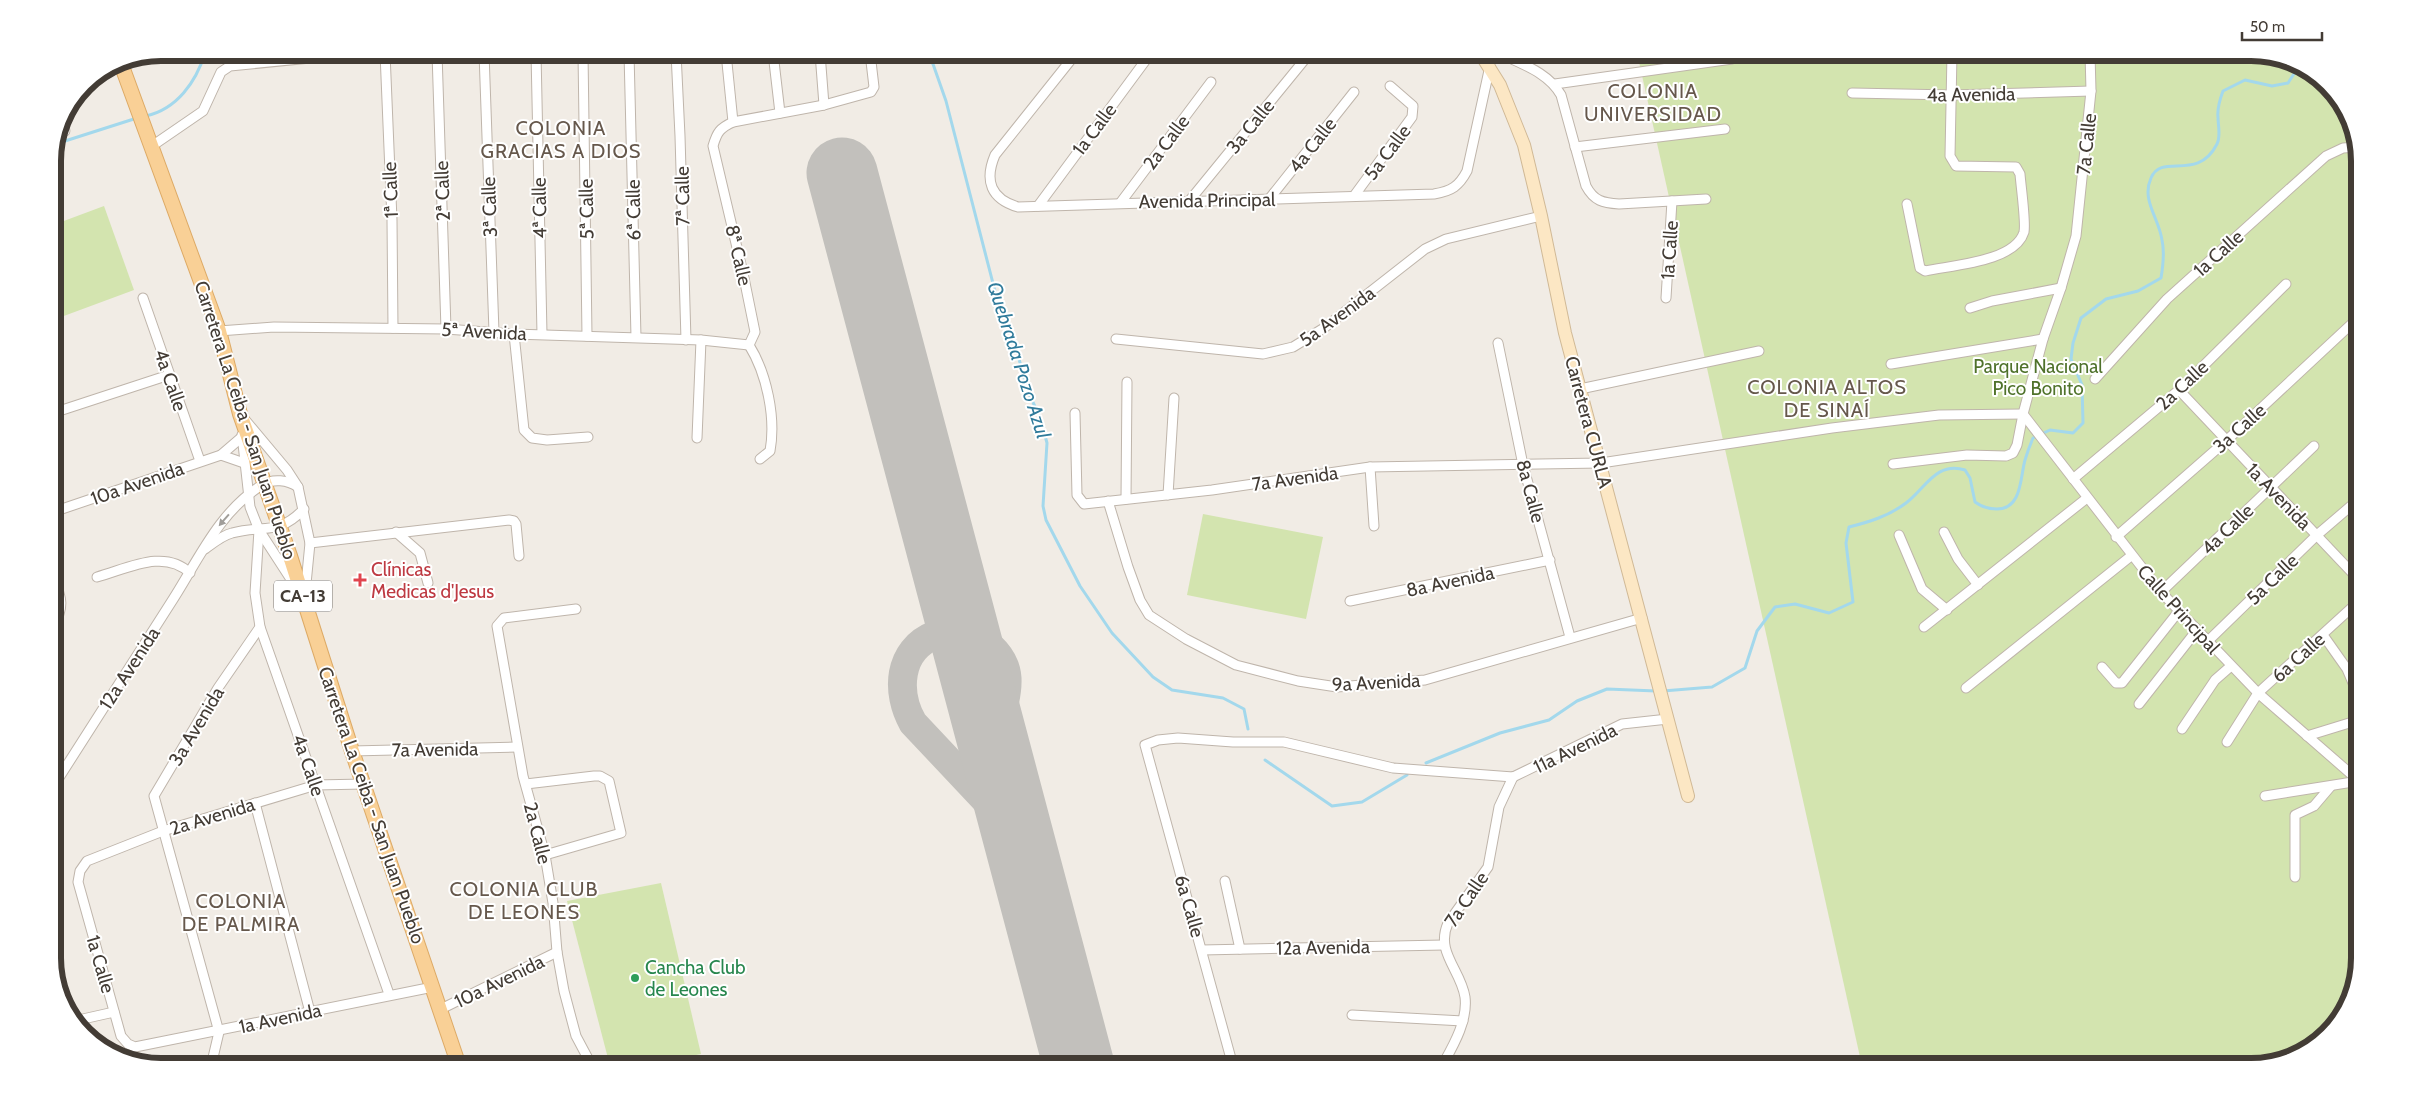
<svg xmlns="http://www.w3.org/2000/svg" width="2412" height="1119" viewBox="0 0 2412 1119" font-family="Cabin,sans-serif">
<style>
.green{fill:#d3e4af}
.lines{fill:none;stroke-linecap:round;stroke-linejoin:round}
.stream{stroke:#a3d8ec;stroke-width:3}
.taxiway{stroke:#c2c0bc;stroke-width:29}
.runway{stroke:#c2c0bc;stroke-width:71}
.minor-casing{stroke:#bfb5ab;stroke-width:11}
.secondary-casing{stroke:#d0b996;stroke-width:14}
.primary-casing{stroke:#da6;stroke-width:16}
.minor{stroke:#fff;stroke-width:9}
.secondary{stroke:#fce7c4;stroke-width:12}
.primary{stroke:#f9d096;stroke-width:14}
.oneway{fill:#a19e9a}
.health-dot{fill:#e0444e;stroke:#fff;stroke-width:2}
.leisure-dot{fill:#2e9e5b;stroke:#fff;stroke-width:2}
.labels{text-anchor:middle;stroke-width:4;stroke-linejoin:round;paint-order:stroke}
.shield{fill:#fff;stroke:#7b7672;stroke-width:1}
.shield-label{font-size:18px;font-weight:bold;fill:#433c35}
.street-label{font-size:19px;fill:#433c35;stroke:#fff}
.park-label{font-size:19px;fill:#4f722b;stroke:#fff}
.health-label{font-size:19px;fill:#be3a42;stroke:#fff;text-anchor:start}
.leisure-label{font-size:19px;fill:#27864d;stroke:#fff;text-anchor:start}
.neighbourhood-label{font-size:20px;letter-spacing:1px;fill:#66584c;stroke:#fff}
.water-label{font-size:20px;font-style:italic;fill:#307b9b;stroke:#fff}
.rim{fill:none;stroke:#433c35;stroke-width:6}
</style>
<rect width="100%" height="100%" fill="#f1ece5"/>
<g class="green">
<polygon points="1637,53 2251,53 2293,61 2341,100 2359,154 2359,958 2351,1000 2312,1048 2251,1066 1862,1066"/>
<polygon points="104,206 134,290 53,320 53,225"/>
<polygon points="1203,514 1323,537 1306,619 1187,595"/>
<polygon points="661,883 701,1054 643,1066 610,1066 567,901"/>
</g>
<g class="lines">
<g class="stream">
<polyline points="923,53 933,64 946,101 996,295 1010,326 1028,392 1040,417 1047,443 1043,506 1046,520 1080,586 1095,608 1112,633 1153,677 1172,690 1223,698 1244,709 1248,729"/>
<path d="M146,116C177,109 196,82 205,53"/>
<polyline points="54,147 65,141 137,118"/>
<path d="M1663,691L1712,687L1745,668L1757,631L1775,607L1795,604L1829,613L1853,602L1846,543L1849,527C1869,522 1889,516 1906,503C1925,489 1936,461 1965,470L1970,478L1975,502C1982,507 1988,509 1997,509C2022,509 2020,478 2025,460C2027,453 2030,445 2033,438L2050,430L2073,433L2083,423L2082,385L2071,359L2073,343L2081,318L2106,299L2138,291L2161,278C2163,266 2165,253 2162,240C2159,218 2141,200 2151,178C2162,152 2197,183 2217,144C2221,136 2218,126 2218,117C2217,108 2220,99 2223,91L2245,80L2272,86L2288,83L2299,66"/>
<polyline points="1265,760 1332,806 1362,802 1407,775"/>
<polyline points="1426,763 1500,733 1549,720 1577,701 1607,689 1656,691"/>
</g>
<path class="taxiway" d="M993,742C998,722 1008,700 1007,678C1005,646 964,623 935,635C897,650 896,693 913,723L1009,825L1020,845"/>
<polyline class="runway" points="842,173 1079,1066"/>
<g class="minor-casing">
<g id="minor">
<polyline points="385,53 392,220 393,328"/>
<polyline points="437,53 446,329"/>
<polyline points="484,53 494,332"/>
<polyline points="536,53 542,334"/>
<polyline points="583,53 587,336"/>
<polyline points="629,53 636,337"/>
<polyline points="676,53 680,136 686,340"/>
<polyline points="726,53 733,122"/>
<polyline points="773,53 780,113"/>
<polyline points="820,53 824,105"/>
<path d="M1499,53C1521,64 1548,72 1561,95L1586,186C1594,201 1603,203 1619,204L1706,199"/>
<path d="M1070,61L995,155C984,181 991,199 1018,207L1434,194C1452,191 1459,186 1467,171L1490,66"/>
<polyline points="1555,84 1732,59"/>
<polyline points="1852,93 1952,95 2091,91"/>
<polyline points="61,119 65,131"/>
<polyline points="152,146 203,111 221,72 230,66 360,53"/>
<polyline points="1575,147 1725,129"/>
<polyline points="1354,196 1412,117 1413,106 1390,86"/>
<polyline points="1270,198 1354,92"/>
<polyline points="1190,200 1310,53"/>
<polyline points="1121,202 1211,82"/>
<path d="M1907,204L1920,268L1925,271C1952,265 2015,262 2024,232C2026,222 2021,187 2020,174L2016,167L1956,166L1950,156L1952,53"/>
<polyline points="1038,206 1151,53"/>
<polyline points="143,298 200,461"/>
<polyline points="1666,298 1672,201"/>
<polyline points="1970,308 1992,301 2061,288"/>
<polyline points="219,331 274,327 446,329 514,334 701,340 749,345"/>
<polyline points="514,334 524,430 532,438 547,440 588,437"/>
<polyline points="1116,339 1263,354 1293,347 1324,328 1425,249 1446,239 1541,216"/>
<polyline points="1498,343 1523,465 1570,637"/>
<polyline points="1891,364 2043,339"/>
<polyline points="2095,379 2167,299 2326,156 2343,148 2357,147"/>
<polyline points="1580,389 1759,351"/>
<polyline points="2179,390 2359,580"/>
<polyline points="53,413 169,375"/>
<polyline points="1075,413 1077,495 1084,504 1212,490 1370,467 1601,463 1832,428 1939,415 2023,414"/>
<polyline points="2023,414 2161,592 2258,693 2359,781"/>
<polyline points="246,421 287,470 298,487 310,543 305,594"/>
<polyline points="242,435 250,507 259,530 294,584"/>
<polyline points="697,438 701,340"/>
<polyline points="221,455 244,463"/>
<path d="M760,459L770,451C776,418 767,374 749,345L755,332L743,273L713,146C717,132 720,128 733,122L824,105L871,92L874,87L870,53"/>
<polyline points="1893,464 1967,455 2006,456 2013,453 2017,445 2023,414 2043,339 2061,288 2076,236 2091,91 2090,53"/>
<polyline points="1370,467 1374,526"/>
<polyline points="2073,479 2179,390 2286,284"/>
<polyline points="1168,495 1174,398"/>
<polyline points="1126,499 1127,382"/>
<polyline points="1108,501 1128,567 1140,600 1149,615 1186,639 1236,665 1298,681 1337,687 1425,680 1642,618"/>
<polyline points="53,512 221,455 242,437"/>
<polyline points="259,530 255,593 260,627 389,994"/>
<polyline points="396,532 420,553 428,583"/>
<polyline points="1944,532 1958,559 1978,585"/>
<polyline points="1899,535 1922,589 1947,610"/>
<polyline points="2116,537 2227,440 2359,317"/>
<polyline points="310,543 509,520 514,521 516,524 519,556"/>
<path d="M205,549C213,543 223,535 232,533C263,524 277,537 304,509"/>
<path d="M97,577C127,569 164,548 190,573"/>
<path d="M53,578C63,599 64,607 53,628"/>
<polyline points="2161,592 2314,446"/>
<polyline points="1350,601 1550,560"/>
<polyline points="576,609 504,618 497,626 523,776 545,855 553,903 557,952 564,991 576,1036 592,1066"/>
<polyline points="1924,627 2087,498"/>
<polyline points="2323,635 2347,669 2359,697"/>
<polyline points="2208,641 2317,535 2359,499"/>
<polyline points="2102,667 2116,683 2122,683 2179,611"/>
<polyline points="1966,688 2131,556"/>
<polyline points="2139,704 2197,630"/>
<polyline points="2182,729 2215,680 2231,666"/>
<polyline points="2307,736 2359,720"/>
<polyline points="2227,742 2258,693 2359,601"/>
<polyline points="352,751 517,747"/>
<polyline points="1513,777 1622,724 1668,719"/>
<polyline points="364,784 316,785 163,831 87,861 80,871 78,882 121,1036 128,1044 135,1047 433,987"/>
<polyline points="526,784 594,776 600,776 609,781 621,833 545,855"/>
<path d="M53,787C92,726 131,665 170,604C197,563 218,512 262,485C273,478 288,480 298,487"/>
<polyline points="2265,796 2359,781"/>
<polyline points="255,803 310,1012"/>
<polyline points="2295,877 2295,815 2314,806 2331,786"/>
<polyline points="1225,881 1240,949"/>
<polyline points="1202,950 1444,945"/>
<polyline points="441,1009 557,952"/>
<polyline points="1352,1015 1463,1021"/>
<polyline points="74,1021 114,1012"/>
<polyline points="211,1066 219,1032 154,796 218,688 260,627"/>
<polyline points="1233,1066 1145,745 1158,740 1178,738 1233,742 1284,742 1393,768 1513,777"/>
<path d="M1442,1066C1453,1046 1468,1021 1465,997C1461,970 1435,952 1448,923L1488,867L1499,807L1513,777"/>
</g>
</g>
<g class="secondary-casing">
<polyline id="secondary" points="1480,53 1500,85 1524,145 1541,216 1565,333 1688,796"/>
</g>
<g class="primary-casing">
<polyline id="primary" points="120,61 219,331 240,414 290,556 352,751 459,1066"/>
</g>
<use href="#minor" class="minor"/>
<use href="#secondary" class="secondary"/>
<use href="#primary" class="primary"/>
</g>
<defs><path id="oneway-solid" d="M-6-.8H1V-3.2L6.5 0L1 3.2V.8H-6Z" transform="scale(1.25)"/></defs>
<use class="oneway" href="#oneway-solid" transform="translate(224 520) rotate(131)"/>
<path class="health-dot" d="M357.5 572.5h5v5h5v5h-5v5h-5v-5h-5v-5h5z"/>
<circle class="leisure-dot" cx="635" cy="978" r="5"/>
<g class="labels">
<rect class="shield" x="274" y="580.5" width="58" height="31" rx="4"/>
<g class="shield-label">
<text x="303" y="602">CA-13</text>
</g>
<g class="street-label">
<text transform="translate(1971 94) rotate(-1)" y="7">4a Avenida</text>
<text transform="translate(1250 126) rotate(-51)" y="7">3a Calle</text>
<text transform="translate(1094 129) rotate(-53)" y="7">1a Calle</text>
<text transform="translate(1166 142) rotate(-53)" y="7">2a Calle</text>
<text transform="translate(2086 144) rotate(-84)" y="7">7a Calle</text>
<text transform="translate(1312 145) rotate(-52)" y="7">4a Calle</text>
<text transform="translate(1387 152) rotate(-53)" y="7">5a Calle</text>
<text transform="translate(390 190) rotate(-92)" y="7">1ª Calle</text>
<text transform="translate(442 191) rotate(-92)" y="7">2ª Calle</text>
<text transform="translate(682 196) rotate(-91)" y="7">7ª Calle</text>
<text transform="translate(1207 200) rotate(-1)" y="7">Avenida Principal</text>
<text transform="translate(489 207) rotate(-92)" y="7">3ª Calle</text>
<text transform="translate(539 208) rotate(-91)" y="7">4ª Calle</text>
<text transform="translate(586 209) rotate(-91)" y="7">5ª Calle</text>
<text transform="translate(633 210) rotate(-91)" y="7">6ª Calle</text>
<text transform="translate(1669 250) rotate(-86)" y="7">1a Calle</text>
<text transform="translate(2218 253) rotate(-42)" y="7">1a Calle</text>
<text transform="translate(739 255) rotate(77)" y="7">8ª Calle</text>
<text transform="translate(1337 316) rotate(-36)" y="7">5a Avenida</text>
<text transform="translate(484 331) rotate(3)" y="7">5ª Avenida</text>
<text transform="translate(171 380) rotate(71)" y="7">4a Calle</text>
<text transform="translate(2182 385) rotate(-43)" y="7">2a Calle</text>
<text transform="translate(246 420) rotate(72)" y="7">Carretera La Ceiba - San Juan Pueblo</text>
<text transform="translate(1589 422) rotate(75)" y="7">Carretera CURLA</text>
<text transform="translate(2239 428) rotate(-42)" y="7">3a Calle</text>
<text transform="translate(1295 478) rotate(-8)" y="7">7a Avenida</text>
<text transform="translate(137 483) rotate(-19)" y="7">10a Avenida</text>
<text transform="translate(1531 491) rotate(75)" y="7">8a Calle</text>
<text transform="translate(2279 496) rotate(46)" y="7">1a Avenida</text>
<text transform="translate(2227 529) rotate(-44)" y="7">4a Calle</text>
<text transform="translate(2272 579) rotate(-44)" y="7">5a Calle</text>
<text transform="translate(1450 581) rotate(-12)" y="7">8a Avenida</text>
<text transform="translate(2179 609) rotate(48)" y="7">Calle Principal</text>
<text transform="translate(2298 657) rotate(-42)" y="7">6a Calle</text>
<text transform="translate(129 668) rotate(-57)" y="7">12a Avenida</text>
<text transform="translate(1376 682) rotate(-3)" y="7">9a Avenida</text>
<text transform="translate(196 726) rotate(-59)" y="7">3a Avenida</text>
<text transform="translate(1575 748) rotate(-26)" y="7">11a Avenida</text>
<text transform="translate(435 749) rotate(-1)" y="7">7a Avenida</text>
<text transform="translate(309 765) rotate(71)" y="7">4a Calle</text>
<text transform="translate(372 805) rotate(71)" y="7">Carretera La Ceiba - San Juan Pueblo</text>
<text transform="translate(212 816) rotate(-17)" y="7">2a Avenida</text>
<text transform="translate(538 833) rotate(76)" y="7">2a Calle</text>
<text transform="translate(1466 899) rotate(-56)" y="7">7a Calle</text>
<text transform="translate(1190 906) rotate(74)" y="7">6a Calle</text>
<text transform="translate(1323 947) rotate(-1)" y="7">12a Avenida</text>
<text transform="translate(101 964) rotate(74)" y="7">1a Calle</text>
<text transform="translate(499 981) rotate(-26)" y="7">10a Avenida</text>
<text transform="translate(280 1018) rotate(-12)" y="7">1a Avenida</text>
</g>
<g class="park-label">
<text x="2038" y="373">Parque Nacional<tspan x="2038" dy="22">Pico Bonito</tspan></text>
</g>
<g class="health-label">
<text x="371" y="576">Clínicas<tspan x="371" dy="22">Medicas d'Jesus</tspan></text>
</g>
<g class="leisure-label">
<text x="645" y="974">Cancha Club<tspan x="645" dy="22">de Leones</tspan></text>
</g>
<g class="neighbourhood-label">
<text x="1653" y="98">COLONIA<tspan x="1653" dy="23">UNIVERSIDAD</tspan></text>
<text x="561" y="135">COLONIA<tspan x="561" dy="23">GRACIAS A DIOS</tspan></text>
<text x="1827" y="394">COLONIA ALTOS<tspan x="1827" dy="23">DE SINAÍ</tspan></text>
<text x="524" y="896">COLONIA CLUB<tspan x="524" dy="23">DE LEONES</tspan></text>
<text x="241" y="908">COLONIA<tspan x="241" dy="23">DE PALMIRA</tspan></text>
</g>
<g class="water-label">
<text transform="translate(1019 360) rotate(72)" y="7">Quebrada Pozo Azul</text>
</g>
</g>
<path d="M0 0H2412V1119H0ZM161 61H2251A100 100 0 0 1 2351 161V958A100 100 0 0 1 2251 1058H161A100 100 0 0 1 61 958V161A100 100 0 0 1 161 61Z" fill="#fff" fill-rule="evenodd"/>
<path class="rim" d="M161 61H2251A100 100 0 0 1 2351 161V958A100 100 0 0 1 2251 1058H161A100 100 0 0 1 61 958V161A100 100 0 0 1 161 61Z"/>
<path d="M2242 32v8h80v-8" fill="none" stroke="#433c35" stroke-width="2.5"/>
<text x="2250" y="32" font-size="15" fill="#433c35" stroke="#ffffff" stroke-width="4" paint-order="stroke">50 m</text>
</svg>
